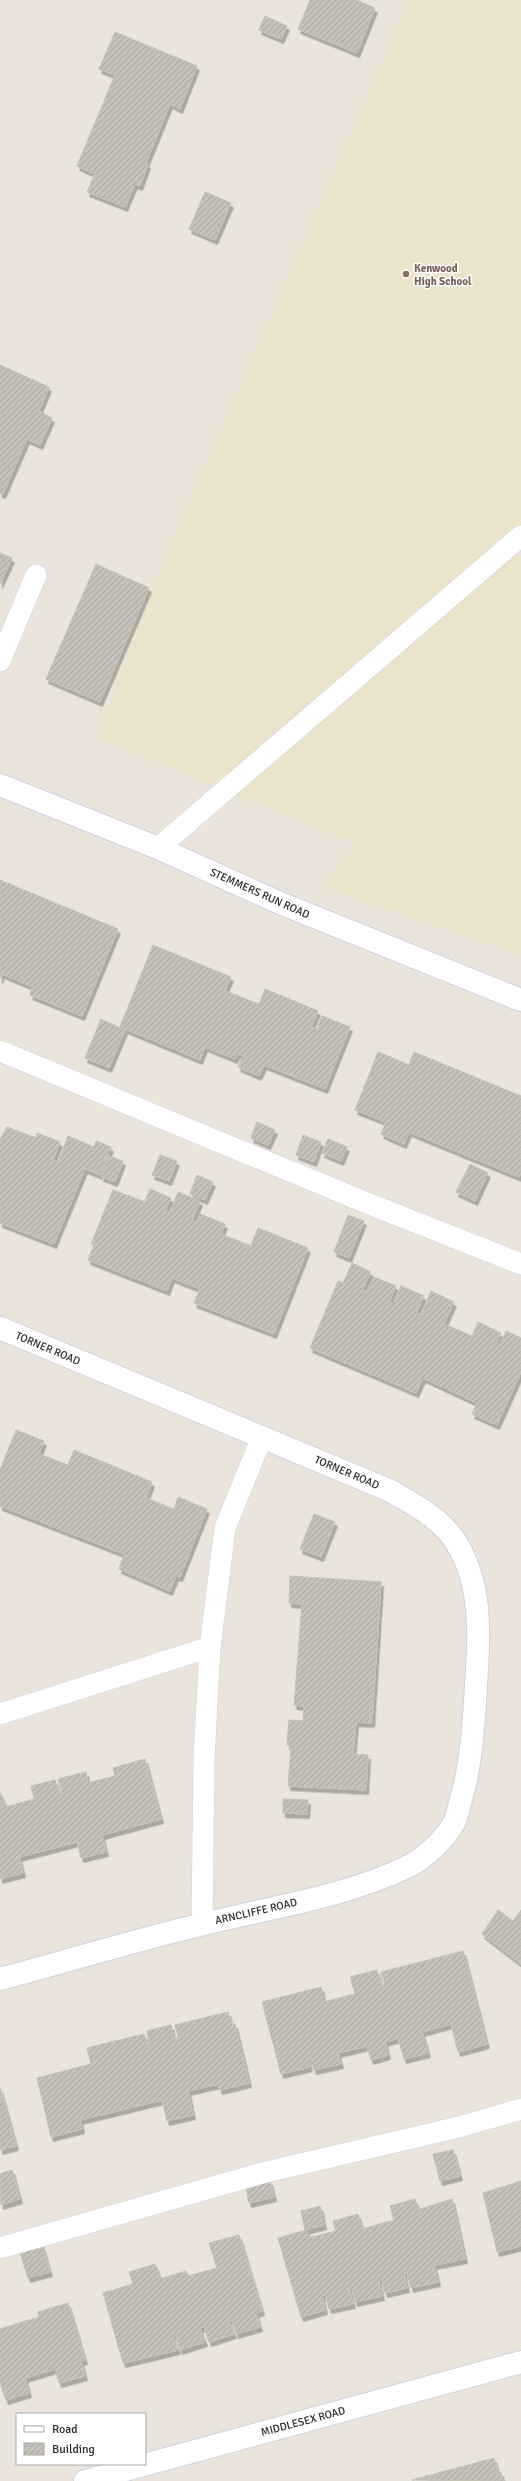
<svg xmlns="http://www.w3.org/2000/svg" width="521" height="2481" viewBox="0 0 521 2481" font-family="Signika,sans-serif">
<style>
.education{fill:#ebe3ca}
.building{fill:url(#building-hatch);stroke:#c5c0b4;filter:url(#shadow)}
.lines{fill:none;stroke-linecap:round;stroke-linejoin:round}
.service-casing{stroke:#d0d2e0;stroke-width:22}
.minor-casing{stroke:#d0d2e0;stroke-width:24}
.secondary-casing{stroke:#d0d2e0;stroke-width:24}
.service{stroke:#fff;stroke-width:21}
.minor{stroke:#fff;stroke-width:22}
.secondary{stroke:#fff;stroke-width:22}
.education-dot{fill:#8d6e63;stroke:#fff;stroke-width:1.5}
.labels{text-anchor:middle;stroke-width:3;stroke-linejoin:round;paint-order:stroke}
.education-label{font-size:11px;font-weight:bold;fill:#785e54;stroke:#fff;text-anchor:start}
.street-label{font-size:11px;fill:#282828;stroke:#fff}
</style>
<defs>
<pattern id="building-hatch" width="6" height="6" patternUnits="userSpaceOnUse"><rect width="6" height="6" fill="#c5c1ba"/><path d="M-1 1l2-2M0 6l6-6M5 7l2-2" fill="none" stroke="#a9a6a0"/></pattern>
<filter id="shadow"><feDropShadow dx="2.5" dy="4.5" stdDeviation="0" flood-color="#0004"/></filter>
</defs>
<rect width="100%" height="100%" fill="#eae4da"/>
<polygon class="education" points="410,0 521,0 521,955 323,887 356,844 97,737 170,547"/>
<g class="building">
<polygon points="310,0 356,0 375,8 357,53 298,29"/>
<polygon points="265,16 287,26 281,39 259,30"/>
<polygon points="115,32 197,66 180,109 170,104 146,163 148,164 140,186 135,184 125,207 87,192 95,174 77,166 115,75 99,69"/>
<polygon points="205,192 231,203 215,240 189,229"/>
<polygon points="0,365 49,387 39,411 52,418 40,445 27,439 3,494 0,493"/>
<polygon points="0,553 12,558 0,584"/>
<polygon points="96,564 149,588 100,702 46,679"/>
<polygon points="0,880 118,929 82,1016 30,995 33,987 2,974 0,979"/>
<polygon points="153,945 231,977 225,991 259,1004 265,989 318,1011 311,1027 317,1029 322,1016 350,1027 325,1089 264,1065 259,1076 238,1067 243,1056 237,1054 235,1059 205,1047 200,1060 120,1027"/>
<polygon points="101,1019 125,1030 109,1068 85,1058"/>
<polygon points="378,1052 409,1065 414,1052 521,1096 521,1172 519,1177 409,1132 404,1144 381,1134 386,1122 355,1110"/>
<polygon points="257,1122 275,1130 268,1145 251,1138"/>
<polygon points="7,1127 36,1138 37,1133 60,1142 53,1160 58,1162 68,1136 94,1147 54,1244 0,1223 0,1140"/>
<polygon points="303,1135 321,1142 314,1162 296,1155"/>
<polygon points="328,1139 347,1147 341,1161 322,1153"/>
<polygon points="96,1141 111,1147 100,1175 85,1169"/>
<polygon points="160,1155 177,1161 169,1181 152,1175"/>
<polygon points="109,1156 123,1161 115,1182 101,1177"/>
<polygon points="470,1164 488,1173 475,1201 456,1192"/>
<polygon points="197,1175 213,1182 205,1200 190,1194"/>
<polygon points="150,1189 171,1198 165,1211 170,1212 178,1192 200,1201 192,1221 197,1223 200,1214 225,1224 221,1234 251,1246 258,1228 308,1248 274,1334 194,1303 200,1289 172,1278 167,1291 88,1260 94,1245 91,1244 113,1190 145,1202"/>
<polygon points="348,1215 364,1221 349,1258 334,1252"/>
<polygon points="352,1263 371,1272 362,1290 367,1292 374,1277 396,1286 389,1302 393,1304 401,1286 424,1296 416,1313 421,1315 431,1291 454,1302 444,1324 472,1336 478,1322 501,1333 496,1345 499,1346 506,1331 521,1338 521,1372 497,1425 472,1414 477,1403 423,1378 416,1393 310,1348 338,1281 343,1283"/>
<polygon points="16,1430 44,1441 39,1454 68,1465 74,1450 152,1482 146,1498 174,1509 178,1497 207,1509 180,1577 176,1576 170,1591 119,1569 124,1554 0,1506 0,1470"/>
<polygon points="314,1514 335,1522 321,1557 300,1549"/>
<polygon points="290,1576 381,1582 372,1723 356,1722 353,1754 368,1755 366,1790 288,1786 291,1745 287,1745 289,1720 303,1721 304,1706 294,1705 302,1604 289,1603"/>
<polygon points="145,1759 161,1819 102,1835 106,1852 81,1858 77,1842 19,1857 23,1873 0,1879 0,1792 6,1807 34,1799 31,1786 55,1780 59,1793 62,1793 58,1779 86,1772 88,1783 115,1776 113,1768"/>
<polygon points="283,1799 308,1800 307,1814 283,1813"/>
<polygon points="498,1910 513,1921 521,1910 521,1964 482,1934"/>
<polygon points="463,1951 487,2044 458,2052 451,2024 422,2032 428,2053 404,2059 398,2038 385,2042 388,2055 371,2060 367,2046 338,2053 341,2064 314,2070 311,2059 308,2060 310,2067 281,2074 262,2002 321,1987 324,2002 355,1994 350,1977 377,1970 382,1987 385,1986 381,1972"/>
<polygon points="228,2012 231,2024 235,2024 249,2083 220,2090 218,2084 188,2091 193,2115 167,2121 162,2100 80,2120 82,2129 51,2137 37,2078 91,2064 87,2048 144,2034 148,2048 150,2047 147,2031 171,2025 174,2039 178,2037 175,2025"/>
<polygon points="0,2088 16,2146 0,2150"/>
<polygon points="453,2150 460,2176 440,2181 433,2154"/>
<polygon points="12,2170 20,2199 1,2205 0,2174"/>
<polygon points="270,2181 274,2197 249,2203 246,2188"/>
<polygon points="521,2181 521,2246 497,2252 483,2193"/>
<polygon points="415,2199 420,2216 422,2215 420,2209 452,2199 465,2259 434,2265 438,2282 411,2288 407,2273 404,2274 407,2288 385,2293 382,2279 379,2280 382,2296 355,2302 352,2287 349,2287 353,2304 329,2309 325,2294 322,2296 325,2310 301,2317 278,2238 306,2230 308,2236 312,2237 336,2231 333,2221 358,2214 362,2229 394,2220 390,2206"/>
<polygon points="320,2206 324,2225 305,2230 301,2211"/>
<polygon points="239,2235 262,2311 256,2313 260,2327 236,2334 232,2319 229,2321 234,2334 209,2342 204,2327 200,2328 205,2342 180,2350 176,2335 173,2336 178,2350 123,2363 103,2293 133,2284 129,2272 155,2264 160,2279 186,2271 188,2276 217,2268 209,2243"/>
<polygon points="41,2242 50,2272 28,2278 19,2249"/>
<polygon points="68,2303 85,2360 81,2361 85,2376 59,2383 55,2369 25,2378 29,2393 6,2400 0,2383 0,2329 39,2317 38,2312"/>
<polygon points="494,2458 498,2473 501,2472 503,2481 412,2480"/>
</g>
<g class="lines">
<g class="service-casing">
<g id="service">
<polyline points="0,661 36,575"/>
<polyline points="158,848 521,536"/>
<polyline points="0,1051 362,1201 521,1264"/>
<polyline points="0,1714 210,1647"/>
<polyline points="202,1924 204,1759 210,1647 225,1528 262,1437"/>
<polyline points="0,2248 262,2173 459,2127 521,2109"/>
</g>
</g>
<g class="minor-casing">
<g id="minor">
<path d="M0,1328L391,1491C411,1503 435,1515 450,1534C480,1572 480,1625 477,1670C474,1715 473,1760 460,1803C458,1809 457,1817 454,1823C444,1840 425,1858 407,1867C344,1897 272,1907 204,1924C135,1940 68,1961 0,1979"/>
<polyline points="85,2481 521,2362"/>
</g>
</g>
<g class="secondary-casing">
<polyline id="secondary" points="0,785 158,848 280,903 521,1000"/>
</g>
<use href="#service" class="service"/>
<use href="#minor" class="minor"/>
<use href="#secondary" class="secondary"/>
</g>
<circle class="education-dot" cx="406" cy="274" r="4"/>
<g class="labels">
<g class="education-label">
<text x="414" y="272">Kenwood<tspan x="414" dy="13">High School</tspan></text>
</g>
<g class="street-label">
<text transform="translate(260 893) rotate(24)" y="4">STEMMERS RUN ROAD</text>
<text transform="translate(48 1348) rotate(23)" y="4">TORNER ROAD</text>
<text transform="translate(347 1472) rotate(23)" y="4">TORNER ROAD</text>
<text transform="translate(256 1911) rotate(-13)" y="4">ARNCLIFFE ROAD</text>
<text transform="translate(303 2421) rotate(-15)" y="4">MIDDLESEX ROAD</text>
</g>
</g>
<rect x="16" y="2413" width="130" height="52" fill="#ffffff" stroke="#a9a9a9"/>
<rect x="24" y="2426" width="20" height="6" fill="#ffffff" stroke="#a9a9a9"/>
<text x="52" y="2433" font-size="12" fill="#282828">Road</text>
<rect x="24" y="2443" width="20" height="12" fill="url(#building-hatch)" stroke="#a9a9a9"/>
<text x="52" y="2453" font-size="12" fill="#282828">Building</text>
</svg>
